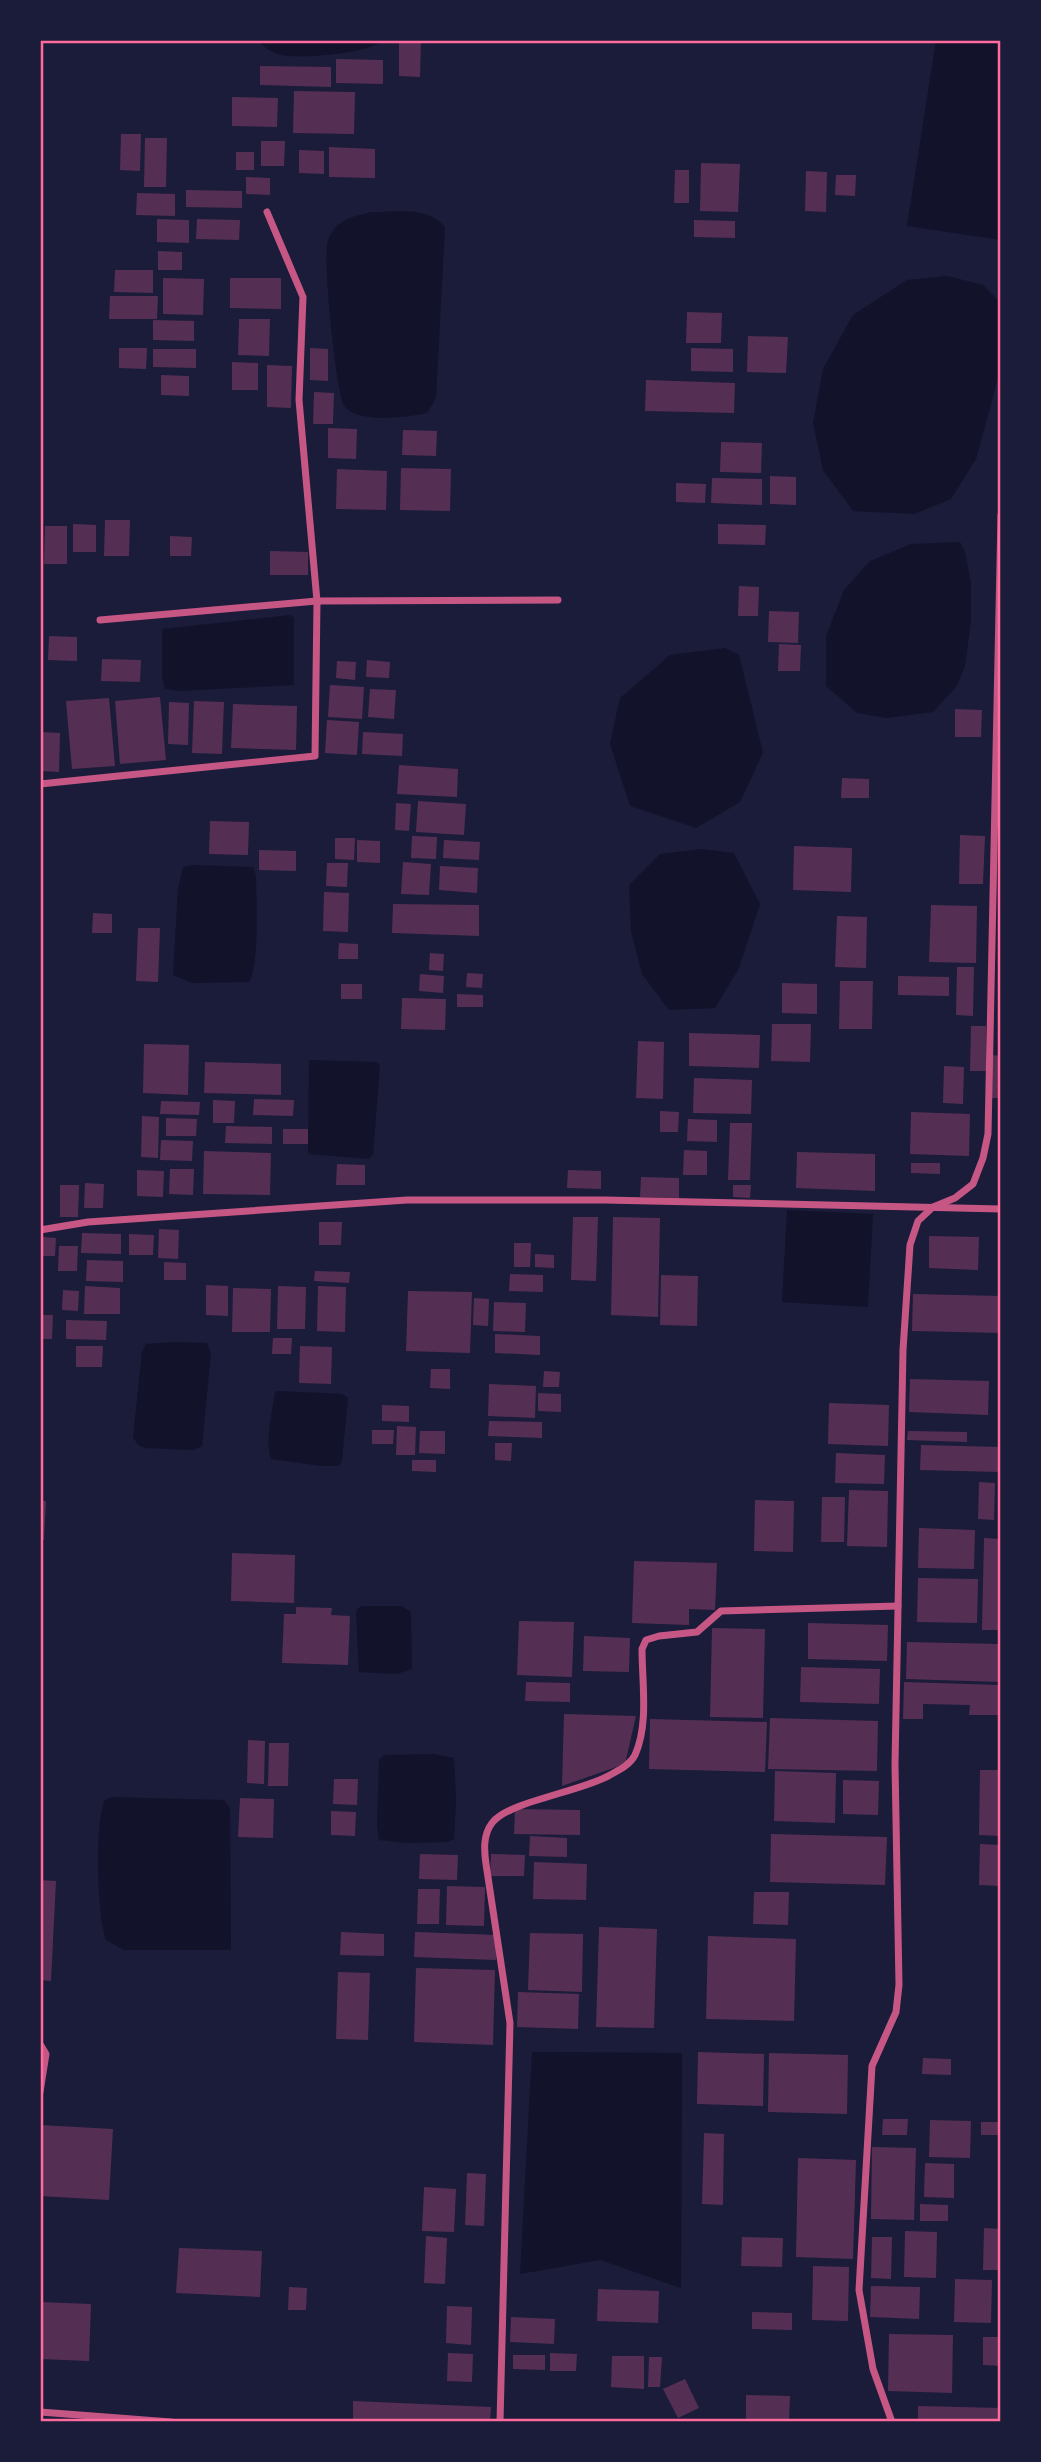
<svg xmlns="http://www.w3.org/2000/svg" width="1041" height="2462" viewBox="0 0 1041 2462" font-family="'DM Sans',sans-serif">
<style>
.water{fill:#12122b}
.building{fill:#542f53}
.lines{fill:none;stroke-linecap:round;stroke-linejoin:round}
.minor{stroke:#c65784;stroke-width:7}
.neatline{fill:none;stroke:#ff6b9d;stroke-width:2.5}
</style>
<rect width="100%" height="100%" fill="#1b1b3a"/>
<g class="water">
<path d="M258,40H383C369,54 300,59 281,55C272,53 263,47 258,40Z"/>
<polygon points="936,40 1001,40 1001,240 907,226"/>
<path d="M372,212C397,212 428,206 445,227L436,398L427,413C408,417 359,424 345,407C336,398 324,265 327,249C327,242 330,234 334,229C343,218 359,215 372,212Z"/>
<polygon points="947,276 983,285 1001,303 1001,366 990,408 976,459 951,499 914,514 853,511 823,470 813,423 823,369 853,315 907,280"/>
<polygon points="960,542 965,552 971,583 971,621 965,666 957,686 933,712 887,718 857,713 826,686 826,636 844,590 870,561 911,544"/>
<polygon points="290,615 294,618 294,685 180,691 165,689 162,677 162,629"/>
<polygon points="725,648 739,655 763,753 740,802 696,828 630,806 610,744 620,698 670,655"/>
<polygon points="702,849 734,853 760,904 739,968 715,1008 669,1010 642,974 631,931 629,885 660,854"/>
<path d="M192,865L253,867L256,876C256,900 260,962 249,982L192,983L173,975L178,889L183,867Z"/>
<polygon points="309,1060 376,1062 380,1065 373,1154 369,1159 308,1154"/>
<polygon points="787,1210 873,1214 868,1307 782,1302"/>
<polygon points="174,1342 207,1343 211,1353 202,1446 193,1450 145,1448 138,1445 133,1437 142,1352 146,1344"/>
<path d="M277,1391L342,1394L348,1398L342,1460L339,1466H321L271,1459C265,1438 272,1414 275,1392Z"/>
<polygon points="362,1606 401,1606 411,1612 412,1669 397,1674 359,1672 356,1613 358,1608"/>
<polygon points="434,1754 454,1758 456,1800 454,1839 448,1842 406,1843 379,1840 377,1825 379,1760 384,1755"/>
<path d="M112,1797L224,1800L230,1808L231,1950H124L106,1940C97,1915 94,1823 105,1800Z"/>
<polygon points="532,2052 682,2053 681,2288 600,2260 520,2274"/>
</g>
<g class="building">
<polygon points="399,40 421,40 420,77 399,76"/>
<polygon points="336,59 383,60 383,84 336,83"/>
<polygon points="260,66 331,67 331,87 260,85"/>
<polygon points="294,91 355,92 354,134 293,133"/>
<polygon points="232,97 278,98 277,127 232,126"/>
<polygon points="121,134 141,134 140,171 120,170"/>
<polygon points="145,138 167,138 166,187 144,187"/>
<polygon points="261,141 285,141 284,166 261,166"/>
<polygon points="329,147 375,149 375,178 329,177"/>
<polygon points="299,150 324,151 324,174 299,173"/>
<rect x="236" y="152" width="18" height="18"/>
<polygon points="701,163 740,164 738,212 700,211"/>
<polygon points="675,170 689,170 689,203 674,203"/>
<polygon points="806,171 827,172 826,212 805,211"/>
<polygon points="836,175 856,175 855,196 835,195"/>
<polygon points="246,177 270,178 270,195 246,194"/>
<polygon points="186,190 242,191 242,208 186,207"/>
<polygon points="137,193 175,194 175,216 136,215"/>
<polygon points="157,219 189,220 189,243 157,242"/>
<polygon points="197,219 240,220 239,240 196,239"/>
<polygon points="694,220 735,221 735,238 694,237"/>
<polygon points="158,251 182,252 182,270 158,270"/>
<polygon points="115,270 153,270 153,293 114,292"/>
<polygon points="163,278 204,279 203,315 163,314"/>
<polygon points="230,278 281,278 281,309 230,308"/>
<polygon points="110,296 158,296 157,319 109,319"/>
<polygon points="687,312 722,313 721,343 686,343"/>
<polygon points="239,319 270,319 269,356 238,355"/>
<polygon points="153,320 194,321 194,341 153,340"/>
<polygon points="748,336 788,337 786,373 747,372"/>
<polygon points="119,348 147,348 146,369 119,368"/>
<polygon points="310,348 328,349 328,381 310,380"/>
<polygon points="691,348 733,349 733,372 691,371"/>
<polygon points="153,349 196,349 196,368 153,367"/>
<polygon points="232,362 258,363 258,390 232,390"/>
<polygon points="267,365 292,366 291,408 267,407"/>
<polygon points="161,375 189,376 189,396 161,395"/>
<polygon points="646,380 735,383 734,413 645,411"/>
<polygon points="314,392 334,393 333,424 313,424"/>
<polygon points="328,428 357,429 356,459 328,458"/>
<polygon points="403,430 437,431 436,456 402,455"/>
<polygon points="721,442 762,443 761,473 720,472"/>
<polygon points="401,468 451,469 450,511 400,510"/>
<polygon points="337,469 387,471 386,510 336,509"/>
<polygon points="770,476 796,477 796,505 770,504"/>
<polygon points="712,478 762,479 762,505 711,503"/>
<polygon points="676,483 706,484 705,503 676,502"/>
<polygon points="105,520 130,520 129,556 104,556"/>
<polygon points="73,524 96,525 96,552 73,552"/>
<polygon points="718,524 766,525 765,545 718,544"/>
<polygon points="45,526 67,526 67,564 44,564"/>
<polygon points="170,536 192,537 191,556 170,556"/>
<polygon points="270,551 308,552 308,575 270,575"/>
<polygon points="739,586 759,587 758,616 738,616"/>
<polygon points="769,611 799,612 798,643 768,642"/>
<polygon points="49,636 77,637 77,661 48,660"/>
<polygon points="779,644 801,645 800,671 778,671"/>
<polygon points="102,659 141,660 140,682 101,681"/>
<polygon points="367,660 390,662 389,678 366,677"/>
<polygon points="337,661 356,662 355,680 336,678"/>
<polygon points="330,685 364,687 362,719 328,717"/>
<polygon points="370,689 396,690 394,719 368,717"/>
<polygon points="160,697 166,760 120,764 115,701"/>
<polygon points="109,698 115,766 72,769 66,701"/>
<polygon points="194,701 224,702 222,754 192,753"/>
<polygon points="169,702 189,703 188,745 168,744"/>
<polygon points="233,704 297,706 296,750 231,748"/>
<polygon points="955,709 982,710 981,737 955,737"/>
<polygon points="327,720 359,722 357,755 325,753"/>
<polygon points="40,732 60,733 59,772 40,771"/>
<polygon points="363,732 403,734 402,756 362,754"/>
<polygon points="399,765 458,769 457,797 397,794"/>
<polygon points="842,778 869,779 869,798 841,798"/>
<polygon points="418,801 466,804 464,835 416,832"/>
<polygon points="396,803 411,804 409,831 395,830"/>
<polygon points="210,821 249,822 248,855 209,854"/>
<polygon points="960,835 985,836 983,884 959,884"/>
<polygon points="412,836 437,837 436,859 411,858"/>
<polygon points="335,838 355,838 354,860 335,859"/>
<polygon points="357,840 380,841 380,863 357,862"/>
<polygon points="444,840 480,842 479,860 443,858"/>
<polygon points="794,846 852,848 851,892 793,890"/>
<polygon points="259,850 296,851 296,871 259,870"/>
<polygon points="403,862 431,864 429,895 401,894"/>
<polygon points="327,863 348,863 347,887 326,886"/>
<polygon points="440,866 478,868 477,893 439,890"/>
<polygon points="324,892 349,893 348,932 323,931"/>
<polygon points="393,904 479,905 479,936 392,933"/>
<polygon points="931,905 977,906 976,963 929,962"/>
<polygon points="93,913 112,914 112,933 92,933"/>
<polygon points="837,916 867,917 866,968 835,967"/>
<polygon points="138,928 160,928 158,982 136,981"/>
<polygon points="339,943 358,944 358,959 338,959"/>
<polygon points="430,953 444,954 443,971 429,970"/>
<polygon points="957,967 974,967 973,1016 956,1015"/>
<polygon points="467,973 483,974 482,988 466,987"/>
<polygon points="420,974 444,976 443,993 419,991"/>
<polygon points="898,976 949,977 949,996 898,995"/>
<polygon points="840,981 873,981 872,1029 839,1029"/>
<polygon points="782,983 817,984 817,1014 782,1013"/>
<rect x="341" y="984" width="21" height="15"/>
<polygon points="457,994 483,995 483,1007 457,1007"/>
<polygon points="402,998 446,999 445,1030 401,1029"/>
<polygon points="772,1024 811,1024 810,1062 771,1061"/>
<polygon points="971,1026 986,1026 986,1071 970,1071"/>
<polygon points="689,1033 760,1035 759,1068 689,1066"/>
<polygon points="638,1041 664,1042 663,1099 636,1098"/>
<polygon points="144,1044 189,1045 188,1095 143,1093"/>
<polygon points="992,1055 1001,1056 1001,1098 991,1098"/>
<polygon points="205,1062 281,1064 281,1095 204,1093"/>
<polygon points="944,1066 964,1067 963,1104 943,1103"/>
<polygon points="694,1078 752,1080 751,1114 693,1113"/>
<polygon points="254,1099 294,1100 293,1116 253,1115"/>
<polygon points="213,1100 235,1101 234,1123 213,1123"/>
<polygon points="161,1101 200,1102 199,1115 160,1114"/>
<polygon points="660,1111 679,1112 678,1132 660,1132"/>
<polygon points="911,1112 970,1114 969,1156 910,1154"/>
<polygon points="142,1116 159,1117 158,1158 141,1157"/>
<polygon points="166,1118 197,1119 196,1136 166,1136"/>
<polygon points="688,1119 717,1120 717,1142 687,1141"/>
<polygon points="730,1123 752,1123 750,1180 728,1180"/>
<polygon points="226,1126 272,1127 272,1144 225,1143"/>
<rect x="283" y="1129" width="25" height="15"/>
<polygon points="161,1140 193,1141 192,1161 160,1160"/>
<polygon points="684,1150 707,1151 707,1175 683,1175"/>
<polygon points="204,1151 271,1153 270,1195 203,1194"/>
<polygon points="797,1152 875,1154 875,1191 796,1188"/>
<polygon points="911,1163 940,1163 940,1174 911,1173"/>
<polygon points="337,1164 365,1165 365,1185 336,1185"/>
<polygon points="170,1169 194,1169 193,1195 169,1194"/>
<polygon points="137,1170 164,1171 163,1197 137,1196"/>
<polygon points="568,1170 601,1171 601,1189 567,1188"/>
<polygon points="641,1177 679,1178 679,1198 640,1197"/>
<polygon points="85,1183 104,1184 103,1208 84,1208"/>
<polygon points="60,1185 79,1185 78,1217 60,1217"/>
<polygon points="733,1185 751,1185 750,1198 733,1197"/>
<polygon points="573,1217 598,1217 596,1281 571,1280"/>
<polygon points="613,1217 660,1218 658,1317 611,1315"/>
<polygon points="319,1222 342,1222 341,1245 319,1245"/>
<polygon points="159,1229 179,1230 178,1259 158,1258"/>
<polygon points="82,1233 121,1234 121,1254 81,1253"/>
<polygon points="129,1234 154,1235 153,1255 129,1255"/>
<polygon points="929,1236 979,1237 978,1270 929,1268"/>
<polygon points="43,1237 56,1238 55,1256 42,1256"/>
<polygon points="514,1243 531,1243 530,1267 514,1267"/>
<polygon points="59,1246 78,1246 77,1271 58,1271"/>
<polygon points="535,1254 554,1255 554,1268 535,1267"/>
<polygon points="87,1260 123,1261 123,1282 86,1281"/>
<polygon points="164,1262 186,1263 186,1280 164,1280"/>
<polygon points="315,1271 350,1272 349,1283 314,1281"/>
<polygon points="510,1274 543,1275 543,1292 509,1291"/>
<polygon points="661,1275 698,1276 697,1326 660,1325"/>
<polygon points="206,1285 228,1286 228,1316 206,1315"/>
<polygon points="85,1286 120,1288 120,1314 84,1314"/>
<polygon points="278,1286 306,1287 305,1329 277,1329"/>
<polygon points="318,1286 346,1287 345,1332 317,1331"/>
<polygon points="233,1288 271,1289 270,1332 232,1332"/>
<polygon points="63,1290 79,1291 78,1311 62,1310"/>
<polygon points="408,1291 472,1292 470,1353 406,1351"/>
<polygon points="913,1294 1001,1296 1001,1333 912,1331"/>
<polygon points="474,1298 489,1299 488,1326 473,1325"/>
<polygon points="494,1302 526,1303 525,1332 493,1331"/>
<polygon points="40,1315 53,1315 52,1339 40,1339"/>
<polygon points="66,1320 107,1321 106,1340 66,1339"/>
<polygon points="495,1334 540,1336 540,1355 495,1353"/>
<polygon points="273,1338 292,1338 291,1354 272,1354"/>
<polygon points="76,1346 103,1346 102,1367 76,1367"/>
<polygon points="300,1346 332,1347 331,1384 299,1383"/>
<polygon points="431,1369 450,1369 450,1389 430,1388"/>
<polygon points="544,1371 560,1372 559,1387 543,1387"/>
<polygon points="910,1379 989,1381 988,1415 909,1412"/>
<polygon points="489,1384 536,1386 535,1418 488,1416"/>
<polygon points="538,1393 561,1394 561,1412 538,1411"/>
<polygon points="829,1403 889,1405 888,1446 828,1444"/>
<polygon points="382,1405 409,1406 409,1422 382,1421"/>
<polygon points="489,1421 542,1422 542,1438 488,1436"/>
<polygon points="397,1426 416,1427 415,1455 396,1455"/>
<polygon points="372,1430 394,1430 393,1444 372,1444"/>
<polygon points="420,1431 445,1431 445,1454 419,1453"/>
<polygon points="908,1431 967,1432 967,1442 907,1440"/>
<polygon points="495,1443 512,1443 511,1461 495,1460"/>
<polygon points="921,1445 1000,1447 999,1472 920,1470"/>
<polygon points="836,1453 885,1455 884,1484 835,1483"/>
<polygon points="412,1460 436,1460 436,1472 412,1471"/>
<polygon points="979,1482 995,1483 994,1520 978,1519"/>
<polygon points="849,1490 888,1491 887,1547 847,1546"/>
<polygon points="822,1497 845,1497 844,1542 821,1542"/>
<polygon points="755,1500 794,1501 793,1552 754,1551"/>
<polygon points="40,1501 46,1501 44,1540 40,1540"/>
<polygon points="919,1528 975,1530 974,1569 918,1568"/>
<polygon points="984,1538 1001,1539 1000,1630 982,1630"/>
<polygon points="232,1553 295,1555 294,1603 231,1601"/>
<polygon points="634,1561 717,1563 715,1610 689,1609 689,1625 632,1623"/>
<polygon points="918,1578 978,1579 977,1623 917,1622"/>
<polygon points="296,1607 332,1608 331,1615 350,1616 348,1665 282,1663 284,1614 296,1614"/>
<polygon points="519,1621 574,1622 572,1677 517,1675"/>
<polygon points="808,1623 888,1625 887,1661 808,1659"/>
<polygon points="712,1628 765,1629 763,1718 710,1717"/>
<polygon points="584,1636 630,1638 629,1672 583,1671"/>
<polygon points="907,1642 1000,1644 999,1682 906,1679"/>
<polygon points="801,1667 880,1669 879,1704 800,1702"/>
<polygon points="526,1682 570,1683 570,1702 525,1701"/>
<polygon points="904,1682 1000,1685 999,1715 969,1715 970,1705 923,1704 923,1719 903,1719"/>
<polygon points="564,1714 636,1716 625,1764 562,1786"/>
<polygon points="770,1718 878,1721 877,1771 768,1769"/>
<polygon points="650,1719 767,1722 765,1772 649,1769"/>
<polygon points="248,1740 265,1741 264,1784 247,1783"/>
<polygon points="269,1743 289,1743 288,1786 268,1786"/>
<polygon points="980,1770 1001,1770 1001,1836 979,1835"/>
<polygon points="775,1771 836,1773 835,1823 774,1821"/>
<polygon points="334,1779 358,1779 357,1805 333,1804"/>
<polygon points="843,1780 879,1781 878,1815 843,1814"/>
<polygon points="240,1798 274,1799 273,1838 238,1837"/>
<polygon points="515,1809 580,1810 580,1835 514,1834"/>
<polygon points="331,1811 356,1812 355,1836 331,1835"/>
<polygon points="771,1834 887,1837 885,1885 770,1882"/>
<polygon points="530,1836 567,1838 567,1857 529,1856"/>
<polygon points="980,1844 1001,1845 1001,1886 979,1885"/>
<polygon points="420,1854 458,1855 457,1880 419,1879"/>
<polygon points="491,1854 525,1855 524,1876 490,1876"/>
<polygon points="534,1862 587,1864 586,1900 533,1899"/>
<polygon points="40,1880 56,1881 51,1981 40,1980"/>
<polygon points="447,1886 485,1887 484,1926 446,1925"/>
<polygon points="418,1889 440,1889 439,1924 417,1924"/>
<polygon points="754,1892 789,1892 788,1925 753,1924"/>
<polygon points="599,1927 657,1929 654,2028 596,2027"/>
<polygon points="341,1932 384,1934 384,1956 340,1955"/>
<polygon points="415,1932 497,1935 496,1960 414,1957"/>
<polygon points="530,1933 583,1934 582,1992 528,1990"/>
<polygon points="708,1936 796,1939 794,2021 706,2019"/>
<polygon points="416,1968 495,1970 493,2045 414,2042"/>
<polygon points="338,1972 370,1973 368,2040 336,2039"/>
<polygon points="518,1992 579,1994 578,2029 517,2027"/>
<polygon points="698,2052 764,2054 763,2106 697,2104"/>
<polygon points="769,2053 848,2055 847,2114 768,2112"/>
<polygon points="923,2058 951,2059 951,2075 922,2074"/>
<polygon points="883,2119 908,2119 907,2135 882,2135"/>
<polygon points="930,2120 971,2121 970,2158 929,2157"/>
<rect x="981" y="2122" width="20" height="13"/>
<polygon points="40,2125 113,2129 109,2200 40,2196"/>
<polygon points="704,2133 724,2134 723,2205 702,2204"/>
<polygon points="872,2147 916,2148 914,2220 871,2219"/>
<polygon points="798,2158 856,2160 853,2259 796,2257"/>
<polygon points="925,2163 954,2164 954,2198 924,2197"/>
<polygon points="467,2173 486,2174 484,2226 465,2225"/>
<polygon points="424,2187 456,2189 454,2232 422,2231"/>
<polygon points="920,2204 948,2205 948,2221 920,2221"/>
<polygon points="984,2228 1001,2229 1001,2270 983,2270"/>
<polygon points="905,2231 937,2232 936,2278 904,2277"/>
<polygon points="426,2236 447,2238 445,2284 424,2283"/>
<polygon points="742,2237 783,2238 782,2267 741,2266"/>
<polygon points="872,2237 892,2237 891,2279 871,2278"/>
<polygon points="179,2248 262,2251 260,2297 176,2293"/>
<polygon points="813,2266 849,2267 848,2321 812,2320"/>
<polygon points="955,2279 992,2280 991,2323 954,2322"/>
<polygon points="871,2286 920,2287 919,2319 870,2317"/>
<polygon points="289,2287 307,2288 306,2310 288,2310"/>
<polygon points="598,2289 659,2291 658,2323 597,2321"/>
<polygon points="40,2302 91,2304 89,2361 40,2359"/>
<polygon points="447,2306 472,2307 471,2345 446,2343"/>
<polygon points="752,2312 792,2313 792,2330 752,2329"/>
<polygon points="511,2317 555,2319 554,2344 510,2342"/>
<polygon points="889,2334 953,2335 952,2393 888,2391"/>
<polygon points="983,2337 1001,2337 1001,2366 983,2365"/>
<polygon points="448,2353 473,2354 472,2382 447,2381"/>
<polygon points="550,2353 577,2354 576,2371 550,2371"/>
<polygon points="513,2355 545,2355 545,2370 513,2369"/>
<polygon points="612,2356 644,2356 644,2389 611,2387"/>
<polygon points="649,2357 662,2357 660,2387 648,2387"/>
<polygon points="685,2379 699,2408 678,2418 663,2389"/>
<polygon points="746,2395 790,2396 789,2422 746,2422"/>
<polygon points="353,2401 491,2407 490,2422 353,2422"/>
<polygon points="918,2406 1001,2408 1001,2422 918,2422"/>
</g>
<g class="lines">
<g class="minor">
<polyline points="100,620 317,601 558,600"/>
<polyline points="40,784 315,756 317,601 299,400 303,297 267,212"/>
<polyline points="40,1230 88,1222 407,1200 605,1200 1001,1209"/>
<polyline points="40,2044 46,2054 40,2092"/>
<polyline points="40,2412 171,2422"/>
<path d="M500,2422L510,2023L486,1864C484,1850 483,1835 492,1823C509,1801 581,1792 610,1775C619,1770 630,1765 635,1755C649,1724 642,1683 642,1649L646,1640L659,1636L697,1632L721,1611L898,1606"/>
<polyline points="892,2422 873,2369 859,2290 872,2066 896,2012 899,1985 895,1764 903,1350 910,1245 918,1221 933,1207 955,1198 973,1184 983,1158 988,1134 1001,515"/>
</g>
</g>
<rect width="1041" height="2462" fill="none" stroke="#1b1b3a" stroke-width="84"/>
<rect x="42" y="42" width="957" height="2378" class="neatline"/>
</svg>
